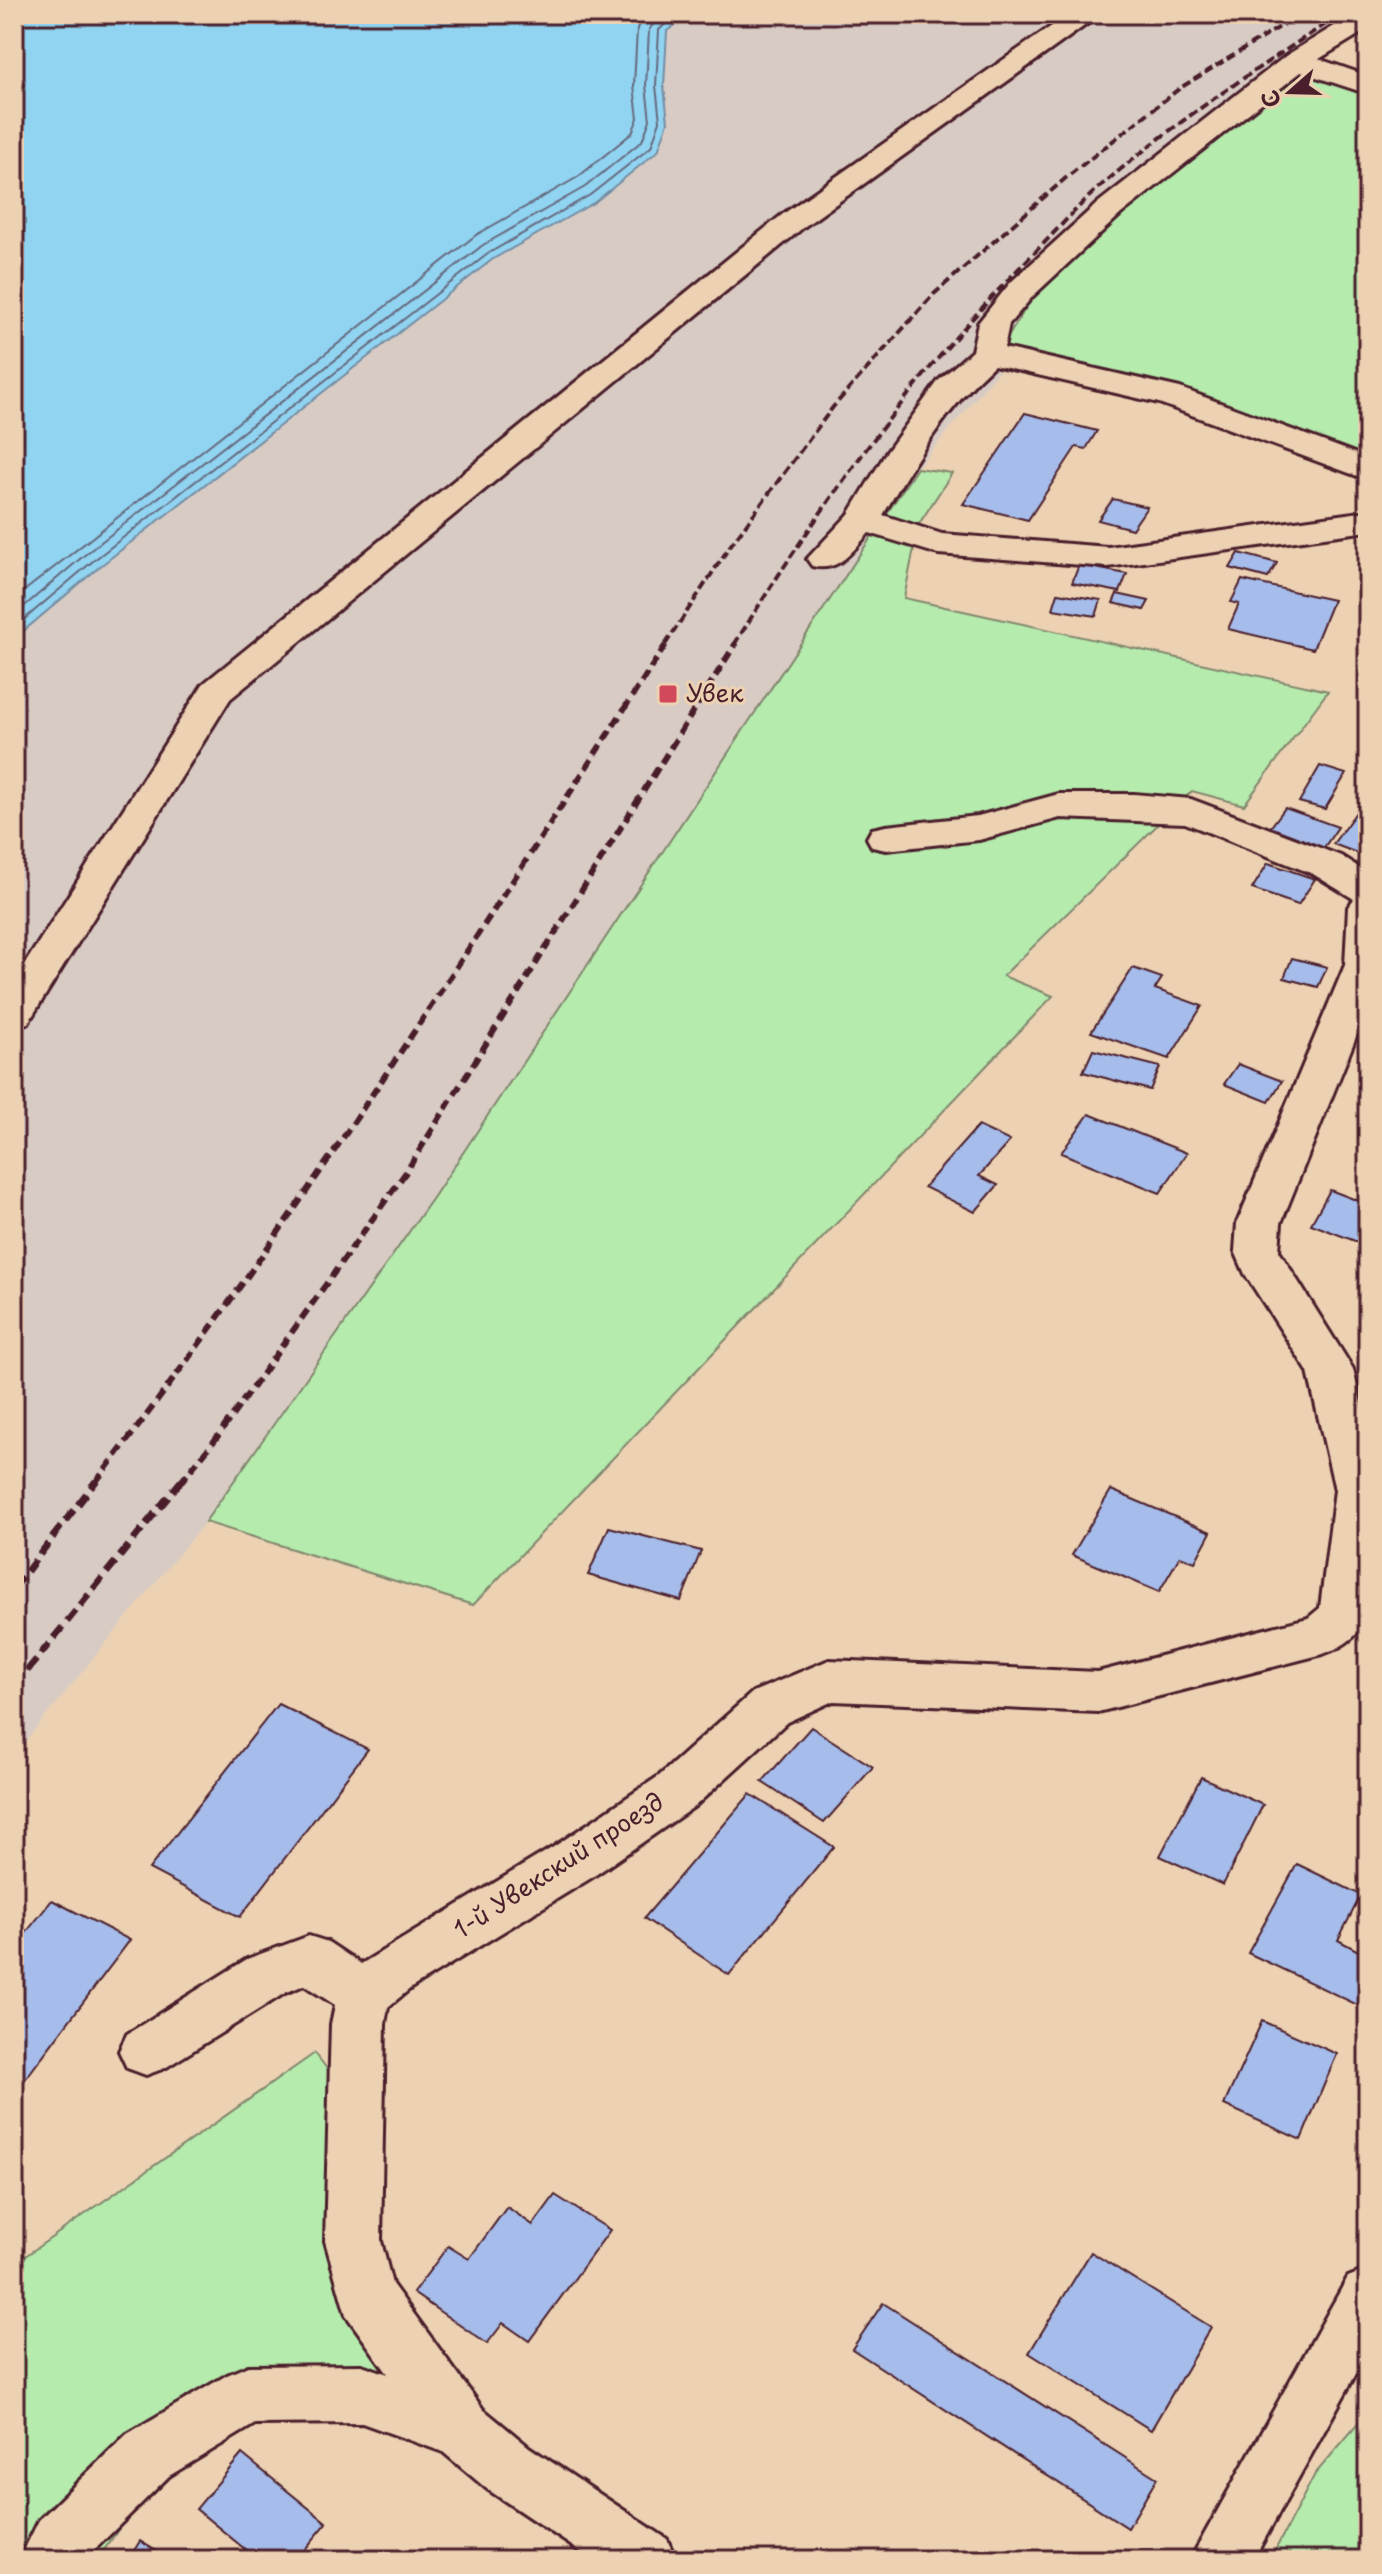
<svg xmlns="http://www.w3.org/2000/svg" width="1382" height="2574" viewBox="0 0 1382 2574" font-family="'Playpen Sans',sans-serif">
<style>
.built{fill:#d7cbc4}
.green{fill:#b5ebad;stroke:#80856c;stroke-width:2}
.water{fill:#90d4f2;stroke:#748ca2;stroke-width:2}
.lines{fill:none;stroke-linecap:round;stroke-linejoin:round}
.shore{stroke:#66677b;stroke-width:2}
.building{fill:#a6bcea;stroke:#4a1f2b;stroke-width:2}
.minor-casing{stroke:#4a1f2b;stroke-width:6}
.minor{fill:#ecd2b3;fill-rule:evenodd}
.rail-far2{stroke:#4a1f2b;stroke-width:4;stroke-dasharray:9 4;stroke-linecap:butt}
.rail-far1{stroke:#4a1f2b;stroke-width:6;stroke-dasharray:11 6;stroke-linecap:butt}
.rail{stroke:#4a1f2b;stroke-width:7;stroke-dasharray:14 7;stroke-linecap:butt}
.poi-dot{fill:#d1495b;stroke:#ecd2b3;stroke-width:3}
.labels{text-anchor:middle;stroke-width:6;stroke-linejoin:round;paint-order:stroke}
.poi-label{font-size:24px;fill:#4a1f2b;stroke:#ecd2b3;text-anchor:start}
.street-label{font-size:24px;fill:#4a1f2b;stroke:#ecd2b3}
</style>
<rect width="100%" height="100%" fill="#ecd2b3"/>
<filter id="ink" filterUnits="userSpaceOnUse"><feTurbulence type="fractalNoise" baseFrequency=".0125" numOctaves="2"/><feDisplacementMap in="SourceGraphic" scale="16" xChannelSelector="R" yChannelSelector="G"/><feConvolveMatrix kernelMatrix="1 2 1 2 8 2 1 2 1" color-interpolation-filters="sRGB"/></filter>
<g filter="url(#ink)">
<polygon class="built" points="690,14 1368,14 1302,66 1002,367 917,468 435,1195 205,1522 14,1755 14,639 98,568 493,259 595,202 668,122 664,86 667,31"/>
<g class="green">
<polygon points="1302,66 1368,90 1368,474 1170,402 1002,367 1005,342 1033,296 1117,213"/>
<polygon points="917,468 952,473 919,524 904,598 1328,691 1244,805 1192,791 1003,976 1053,996 473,1605 205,1522 435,1195"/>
<polygon points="315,2053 333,2077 324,2222 350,2308 444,2451 337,2413 231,2428 158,2473 97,2560 14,2560 14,2258 21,2259"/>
<polygon points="1368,2412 1368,2560 1270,2560 1315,2474"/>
</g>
<polygon class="water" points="14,14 690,14 667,31 664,86 668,122 658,151 595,202 493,259 98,568 14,639"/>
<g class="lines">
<g class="shore">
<polyline points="14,599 476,235 578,177 632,133 638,118 634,86 637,29 642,14"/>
<polyline points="14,615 87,553 483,245 585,187 642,141 650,120 646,86 649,30 660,14"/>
<polyline points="14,628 93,561 489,253 590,195 651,147 660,121 656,86 659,30 676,14"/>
</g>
</g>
<g class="building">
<polygon points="1025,413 1097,431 1086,449 1076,447 1028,520 963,504"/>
<polygon points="1113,499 1147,507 1132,529 1098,520"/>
<polygon points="1239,553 1277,563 1268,578 1230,568"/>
<polygon points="1079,565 1127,574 1120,592 1072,583"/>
<polygon points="1242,580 1333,600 1313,649 1228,629 1239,604 1231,602"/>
<polygon points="1058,593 1101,600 1096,616 1053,609"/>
<polygon points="1117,594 1149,601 1144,610 1113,603"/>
<polygon points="1320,766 1346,774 1325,809 1299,802"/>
<polygon points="1365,800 1368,801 1368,857 1333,844"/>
<polygon points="1285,808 1338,827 1321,852 1290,841 1293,836 1270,828"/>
<polygon points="1268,863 1315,879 1298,905 1252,889"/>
<polygon points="1292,958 1327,967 1318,987 1284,978"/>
<polygon points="1133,968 1162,978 1155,989 1202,1006 1169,1059 1091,1032"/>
<polygon points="1093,1050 1160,1067 1150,1090 1083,1072"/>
<polygon points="1238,1064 1282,1081 1269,1102 1224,1084"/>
<polygon points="1089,1114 1187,1153 1160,1193 1061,1153"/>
<polygon points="978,1126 1010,1141 979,1176 998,1185 975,1212 924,1187"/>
<polygon points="1330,1190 1364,1203 1368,1199 1368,1246 1311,1224"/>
<polygon points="1111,1490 1211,1532 1195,1562 1180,1556 1159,1592 1072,1555"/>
<polygon points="609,1527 701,1551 681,1601 588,1575"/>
<polygon points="278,1704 368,1749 240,1917 149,1869"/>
<polygon points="811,1727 873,1767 824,1823 762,1782"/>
<polygon points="1201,1777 1263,1805 1223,1885 1160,1856"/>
<polygon points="750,1794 834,1847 729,1975 644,1918"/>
<polygon points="1297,1864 1361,1895 1338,1940 1368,1956 1368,2010 1248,1953"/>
<polygon points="52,1900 130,1940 14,2094 14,1948"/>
<polygon points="1262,2021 1337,2054 1301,2140 1224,2105"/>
<polygon points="555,2195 610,2230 529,2341 503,2323 487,2344 413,2293 448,2246 469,2259 507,2207 533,2225"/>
<polygon points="1091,2252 1211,2327 1151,2430 1029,2353"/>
<polygon points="883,2303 1157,2478 1128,2528 852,2349"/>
<polygon points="242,2454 327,2523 296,2560 258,2560 196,2509"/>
<polygon points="140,2541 171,2560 128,2560"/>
</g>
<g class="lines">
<g class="minor-casing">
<g id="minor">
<polygon points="1069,14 1101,14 805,226 230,699 28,1023 14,1027 14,981 203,684 783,214"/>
<path d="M1354,14H1368V29L1319,59L1368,76V94L1301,72L1121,214L1033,296L1009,324L1004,348L1180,388L1368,458V480L1159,403L994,365C946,408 915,461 883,515L942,534L1108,547L1368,511V531L1108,567L938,554L869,533C852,551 839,573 812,566L807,559L849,514L886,453L939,380L972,351L978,323L1011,282L1099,202L1287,55Z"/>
<path d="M1059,794H1134L1191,799L1341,856L1368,873V1007L1281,1223L1279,1251L1353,1369L1368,1434V1609C1365,1633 1344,1647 1323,1654L1098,1712L833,1701L787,1722L695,1806L591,1878L411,1988L388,2007L385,2024L381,2241L392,2284L483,2409L529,2447L667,2539L676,2560H593L487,2489L443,2452L362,2423L255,2424L169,2476L84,2560H19L39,2520L127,2434L227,2375L248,2366L362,2365L388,2374L346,2315L325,2241L331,2024L335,2005L304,1985L285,1993L165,2068L146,2075L127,2068L119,2051L127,2034L247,1959L309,1936L328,1942L361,1964L555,1846L659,1776L753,1692L829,1660L1098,1672L1308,1618L1320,1608L1335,1490L1308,1372L1245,1274L1235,1251L1237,1223L1345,965L1348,907L1354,899L1313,874L1185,823L1060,818L979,840L886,850L872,847L867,838L872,829L886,826L978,816Z"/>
<polygon points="1368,2269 1368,2352 1253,2560 1190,2560 1348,2277"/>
</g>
</g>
<use href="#minor" class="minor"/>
<g class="rail-far2">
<polyline points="665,645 730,546 833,407 934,294 1067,177 1180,88 1301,14"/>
<path d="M734,645C825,499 918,369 1040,247C1063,224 1084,199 1109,179C1182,117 1261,66 1341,14"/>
</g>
<g class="rail-far1">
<path d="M95,1483C302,1215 482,927 667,643"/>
<polyline points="180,1483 215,1440 406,1172 736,643"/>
</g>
<g class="rail">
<polyline points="14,1588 96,1481"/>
<polyline points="14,1687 181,1481"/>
</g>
</g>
</g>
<rect class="poi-dot" x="658" y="684" width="20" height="20" rx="4"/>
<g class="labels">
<g class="poi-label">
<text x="686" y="702">Увек</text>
</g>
<g class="street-label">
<text transform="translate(559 1866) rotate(-33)" y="8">1-й Увекский проезд</text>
</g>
</g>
<rect width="1382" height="2574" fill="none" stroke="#ecd2b3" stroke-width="48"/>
<rect x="24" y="24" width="1334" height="2526" fill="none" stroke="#4a1f2b" stroke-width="3" filter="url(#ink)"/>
<g transform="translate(1290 92) rotate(250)" stroke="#ecd2b3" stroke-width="6" paint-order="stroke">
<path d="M0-6L14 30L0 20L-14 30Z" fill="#4a1f2b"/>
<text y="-12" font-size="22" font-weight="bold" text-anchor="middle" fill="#4a1f2b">С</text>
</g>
</svg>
